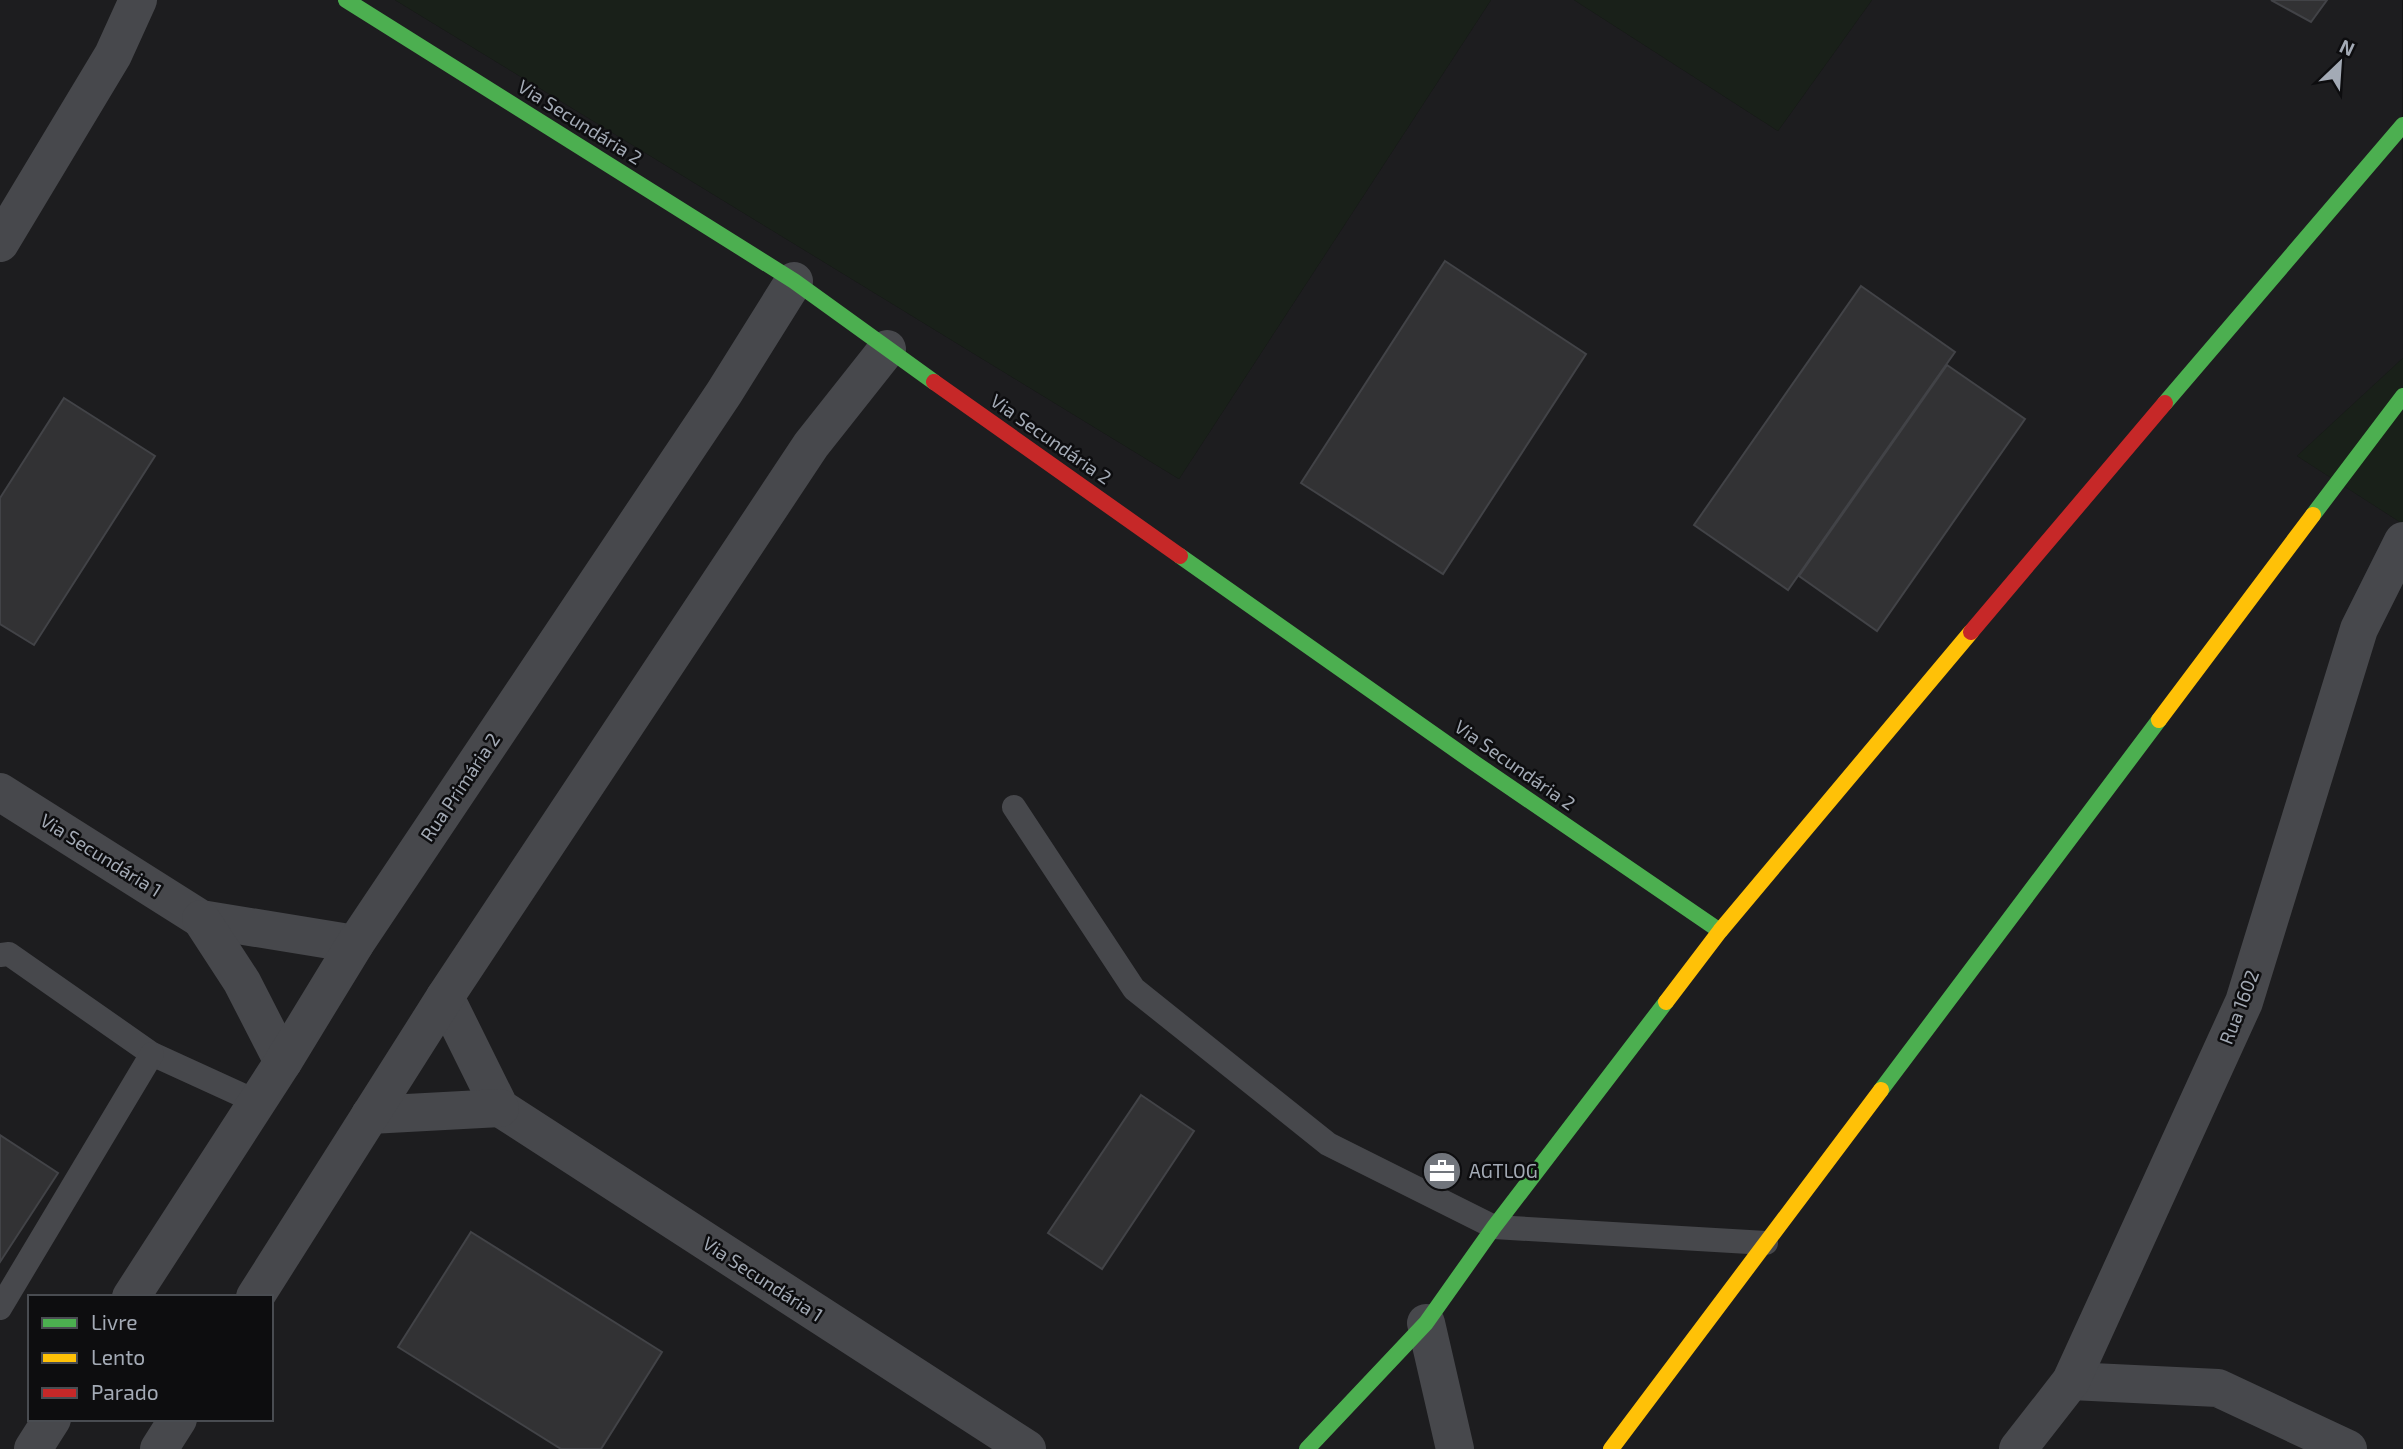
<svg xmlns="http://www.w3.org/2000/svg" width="2403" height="1449" viewBox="0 0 2403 1449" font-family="'Exo 2',sans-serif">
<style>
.built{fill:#1d1d1f;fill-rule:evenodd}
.green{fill:#192019}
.building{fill:#323234;stroke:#424347;stroke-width:2}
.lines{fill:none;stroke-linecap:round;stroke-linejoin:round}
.lane{stroke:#47484c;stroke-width:24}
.street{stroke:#47484c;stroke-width:38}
.fast{stroke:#4caf50;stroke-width:16}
.slow{stroke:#ffc107;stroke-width:16}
.jam{stroke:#c62828;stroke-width:16}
.labels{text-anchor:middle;stroke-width:5;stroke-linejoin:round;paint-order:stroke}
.street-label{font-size:19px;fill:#a3aab5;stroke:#0d0d0f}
.poi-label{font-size:19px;fill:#a3aab5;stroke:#0d0d0f;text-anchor:start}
</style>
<rect width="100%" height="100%" fill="#131313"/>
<path class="built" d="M0,0H395L1179,479L1491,0H1574L1778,131L1872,0H2402L2403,358L2297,456L2403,524V1449H0ZM30,1297H271V1419H30Z"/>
<g class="green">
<polygon points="395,0 1491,0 1179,479"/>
<polygon points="1574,0 1872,0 1778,131"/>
<polygon points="2403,358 2403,524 2297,456"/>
</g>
<g class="building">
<polygon points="2271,0 2327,0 2311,22"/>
<polygon points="1445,261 1586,354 1443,574 1301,483"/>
<polygon points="1861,286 1955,352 1788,590 1694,525"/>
<polygon points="1947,365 2025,419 1877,631 1799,576"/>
<polygon points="64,398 155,456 34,645 0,624 0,498"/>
<polygon points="1141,1095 1194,1131 1102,1269 1048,1233"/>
<polygon points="0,1135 58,1173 0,1262"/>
<polygon points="471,1232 662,1352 601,1449 561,1449 398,1347"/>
</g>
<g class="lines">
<g class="lane">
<polyline points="1014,807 1134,989 1328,1144 1494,1227 1766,1243"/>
<polyline points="0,955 9,954 152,1054 257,1102"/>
<polyline points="0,1308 152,1054"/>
</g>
<g class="street">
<polyline points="0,243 113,55 138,0"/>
<polyline points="0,792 201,919 355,944"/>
<polyline points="201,919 242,982 283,1062"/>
<polyline points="445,997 500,1108 1027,1449"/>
<polyline points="370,1115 500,1108"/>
<polyline points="131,1297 283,1062 355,944 724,393 794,281"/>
<polyline points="255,1297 445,997 811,445 887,349"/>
<polyline points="1426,1323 1455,1449"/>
<polyline points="2071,1381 2218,1388 2348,1449"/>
<polyline points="33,1449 52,1419"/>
<polyline points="159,1449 178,1419"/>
<polyline points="2018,1449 2071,1381 2244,1002 2359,629 2403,541"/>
</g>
<g class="fast">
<polyline points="346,0 794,281 934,382"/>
<polyline points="2165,403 2403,125"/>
<polyline points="2313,515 2403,396"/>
<polyline points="1180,556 1473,762 1720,931"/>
<polyline points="1881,1090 2159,720"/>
<polyline points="1307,1449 1426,1323 1494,1227 1666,1002"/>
</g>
<g class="slow">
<polyline points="2159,720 2313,515"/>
<polyline points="1666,1002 1720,931 1971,632"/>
<polyline points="1611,1449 1881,1090"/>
</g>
<g class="jam">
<polyline points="934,382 1180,556"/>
<polyline points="1971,632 2165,403"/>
</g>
</g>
<defs>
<g id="office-disc" transform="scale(2.0125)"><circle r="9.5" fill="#71757c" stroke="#0d0d0f"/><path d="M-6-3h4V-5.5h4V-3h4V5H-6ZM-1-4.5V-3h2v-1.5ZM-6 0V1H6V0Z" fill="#fff"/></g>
</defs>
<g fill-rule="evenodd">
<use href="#office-disc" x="1442" y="1171"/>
</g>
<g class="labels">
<g class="street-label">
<text transform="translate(580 122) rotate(32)" y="7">Via Secundária 2</text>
<text transform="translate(1051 439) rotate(35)" y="7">Via Secundária 2</text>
<text transform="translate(1515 765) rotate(35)" y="7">Via Secundária 2</text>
<text transform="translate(460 787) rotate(-56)" y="7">Rua Primária 2</text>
<text transform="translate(101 855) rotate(32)" y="7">Via Secundária 1</text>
<text transform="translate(2239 1007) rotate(-69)" y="7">Rua 1602</text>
<text transform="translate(763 1279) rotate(33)" y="7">Via Secundária 1</text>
</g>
<g class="poi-label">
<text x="1469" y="1178">AGTLOG</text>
</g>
</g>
<rect x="28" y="1295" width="245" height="126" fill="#0d0d0f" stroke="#494c51" stroke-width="2"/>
<rect x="42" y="1318" width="35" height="10" fill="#4caf50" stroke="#494c51" stroke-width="2"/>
<text x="91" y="1330" font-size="21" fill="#a3aab5">Livre</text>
<rect x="42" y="1353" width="35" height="10" fill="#ffc107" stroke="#494c51" stroke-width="2"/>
<text x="91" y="1365" font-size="21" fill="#a3aab5">Lento</text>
<rect x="42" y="1388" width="35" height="10" fill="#c62828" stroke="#494c51" stroke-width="2"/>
<text x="91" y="1400" font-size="21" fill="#a3aab5">Parado</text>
<g transform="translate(2340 63) rotate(25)" stroke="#0d0d0f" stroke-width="5" paint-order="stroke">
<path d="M0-5L12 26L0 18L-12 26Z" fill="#a3aab5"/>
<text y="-10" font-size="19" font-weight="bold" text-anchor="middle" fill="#a3aab5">N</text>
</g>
</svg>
